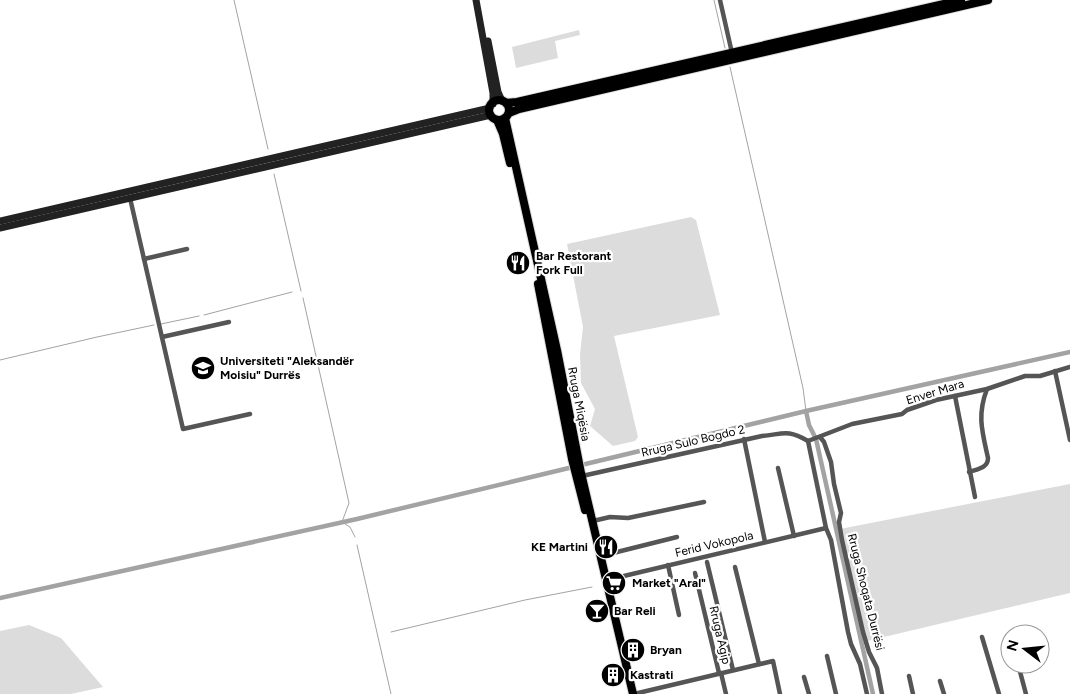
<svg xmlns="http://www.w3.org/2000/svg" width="1070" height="694" viewBox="0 0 1070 694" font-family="Figtree,sans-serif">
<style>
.green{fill:#dcdcdc}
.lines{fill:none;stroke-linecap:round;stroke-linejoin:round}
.stream{stroke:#a3a3a3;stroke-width:1}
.canal{stroke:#a3a3a3;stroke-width:4.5}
.primary-casing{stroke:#dbdbdb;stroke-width:10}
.street{stroke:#555;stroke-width:4.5}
.secondary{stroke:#222;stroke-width:7}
.primary{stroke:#000;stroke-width:8}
.labels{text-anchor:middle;stroke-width:4.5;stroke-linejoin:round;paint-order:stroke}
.poi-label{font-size:12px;font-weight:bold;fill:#000;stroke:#fff;text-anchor:start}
.street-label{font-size:12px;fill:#000;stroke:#fff}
</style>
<rect width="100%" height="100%" fill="#fff"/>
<g class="green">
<polygon points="579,30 580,35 555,41 558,58 516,68 512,47"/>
<polygon points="691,217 696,220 720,315 614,336 638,437 635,441 613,446 590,426 595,409 581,383 580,354 583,327 567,244"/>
<polygon points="1070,484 1070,593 867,641 840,529"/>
<polygon points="29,625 61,638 103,687 71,694 0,694 0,631"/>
</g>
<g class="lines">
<g class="stream">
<polyline points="234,0 268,149"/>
<polyline points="714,0 725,48"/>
<polyline points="730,67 803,388 806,411"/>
<polyline points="274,174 301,291"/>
<polyline points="303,298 349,503 342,522 350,527 355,537"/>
<polyline points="204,315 292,292"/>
<polyline points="161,324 199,316"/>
<polyline points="0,360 97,337 154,325"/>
<polyline points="357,545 391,694"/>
<polyline points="391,632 525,600 592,587"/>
</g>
<g class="canal">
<polyline points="806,411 809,425 816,439 873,694"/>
<polyline points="0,598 357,519 806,411 1070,352"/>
</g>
<g class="primary-casing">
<g id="primary">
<circle cx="499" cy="110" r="10"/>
<polyline points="506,103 517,102 961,0"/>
<polyline points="509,113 519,109 988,0"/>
<polyline points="505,118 557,350 581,473 633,694"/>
<polyline points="497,120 503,134 510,163"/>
<polyline points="538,284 572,459 585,510"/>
</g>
</g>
<g class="street">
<polyline points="720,0 732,53"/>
<polyline points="130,198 183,429 250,414"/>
<polyline points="144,259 187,249"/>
<polyline points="162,337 229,322"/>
<polyline points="1055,371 1070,440"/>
<polyline points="955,396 975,497"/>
<polyline points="820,437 824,442 831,462 834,484 841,513 839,522 842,540 863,632 869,652 877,668 882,694"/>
<polyline points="744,439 765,542"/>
<polyline points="808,441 852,424 902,414 907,410 936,400 987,389 1025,376 1040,376 1070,367"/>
<polyline points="808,441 826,528 831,540 848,632 851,644 860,664 867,694"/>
<polyline points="778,468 794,536"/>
<path d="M969,472C978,469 988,468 988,458C982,431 977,415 987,389"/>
<path d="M582,476L762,436C784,434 787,429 808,441"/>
<polyline points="593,521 610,517 628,518 704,502"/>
<polyline points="601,556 677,537"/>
<polyline points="707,562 733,670"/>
<polyline points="668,565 679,615"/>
<polyline points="735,567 759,664"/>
<polyline points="695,573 719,673"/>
<polyline points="607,580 826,528"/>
<polyline points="982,637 999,694"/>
<polyline points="827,656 836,694"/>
<polyline points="1018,664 1026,694"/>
<polyline points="721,673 726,694"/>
<polyline points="909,676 913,694"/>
<polyline points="804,677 809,694"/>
<polyline points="940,681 944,694"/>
<polyline points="634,694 773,661 780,694"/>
</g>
<g class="secondary">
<polyline points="476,0 493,93 493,104"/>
<polyline points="488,41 498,92 502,101"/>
<polyline points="0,221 490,108"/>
<polyline points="0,228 491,115"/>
</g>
<use href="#primary" class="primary"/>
</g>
<defs>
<g id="restaurant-disc" transform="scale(1.25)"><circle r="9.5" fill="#000" stroke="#fff"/><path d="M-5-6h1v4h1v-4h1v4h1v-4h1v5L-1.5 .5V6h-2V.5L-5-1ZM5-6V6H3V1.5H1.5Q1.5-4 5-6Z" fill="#fff"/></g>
<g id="university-disc" transform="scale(1.25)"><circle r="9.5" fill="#000" stroke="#fff"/><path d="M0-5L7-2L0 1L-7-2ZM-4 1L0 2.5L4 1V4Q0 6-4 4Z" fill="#fff"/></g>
<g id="supermarket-disc" transform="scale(1.25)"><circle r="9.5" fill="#000" stroke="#fff"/><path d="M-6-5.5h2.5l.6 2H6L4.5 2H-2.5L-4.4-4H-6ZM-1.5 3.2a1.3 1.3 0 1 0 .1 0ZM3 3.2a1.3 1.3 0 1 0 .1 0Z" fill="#fff"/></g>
<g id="bar-disc" transform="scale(1.25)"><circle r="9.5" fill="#000" stroke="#fff"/><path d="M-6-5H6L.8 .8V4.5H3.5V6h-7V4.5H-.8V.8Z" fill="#fff"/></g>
<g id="building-disc" transform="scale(1.25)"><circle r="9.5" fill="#000" stroke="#fff"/><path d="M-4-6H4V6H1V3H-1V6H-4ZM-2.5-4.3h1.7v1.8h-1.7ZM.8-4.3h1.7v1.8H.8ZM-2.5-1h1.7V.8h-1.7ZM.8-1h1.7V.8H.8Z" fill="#fff"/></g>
</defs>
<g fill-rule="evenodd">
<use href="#restaurant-disc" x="518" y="263"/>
<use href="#university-disc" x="203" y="368"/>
<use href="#restaurant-disc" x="606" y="547"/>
<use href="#supermarket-disc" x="614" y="583"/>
<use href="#bar-disc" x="597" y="611"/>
<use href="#building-disc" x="633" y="650"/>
<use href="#building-disc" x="613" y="675"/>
</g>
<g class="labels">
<g class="poi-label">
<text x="536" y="260">Bar Restorant<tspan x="536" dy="14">Fork Full</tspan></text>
<text x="220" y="365">Universiteti "Aleksandër<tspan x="220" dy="14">Moisiu" Durrës</tspan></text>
<text x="588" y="551" text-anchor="end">KE Martini</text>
<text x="632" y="587">Market "Aral"</text>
<text x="614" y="615">Bar Reli</text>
<text x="650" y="654">Bryan</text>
<text x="630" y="679">Kastrati</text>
</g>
<g class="street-label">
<text transform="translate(935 392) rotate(-17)" y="4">Enver Mara</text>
<text transform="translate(579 404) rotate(79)" y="4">Rruga Miqësia</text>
<text transform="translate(693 441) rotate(-13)" y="4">Rruga Sulo Bogdo 2</text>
<text transform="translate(714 544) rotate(-13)" y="4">Ferid Vokopola</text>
<text transform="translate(866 592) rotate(76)" y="4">Rruga Shoqata Durrësi</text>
<text transform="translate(720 635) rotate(77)" y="4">Rruga Agip</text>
</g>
</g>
<g transform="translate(1025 649) rotate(286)"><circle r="24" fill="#ffffff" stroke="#999999"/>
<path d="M0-4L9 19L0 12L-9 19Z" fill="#000000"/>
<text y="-8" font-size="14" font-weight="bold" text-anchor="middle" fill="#000000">N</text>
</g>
</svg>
